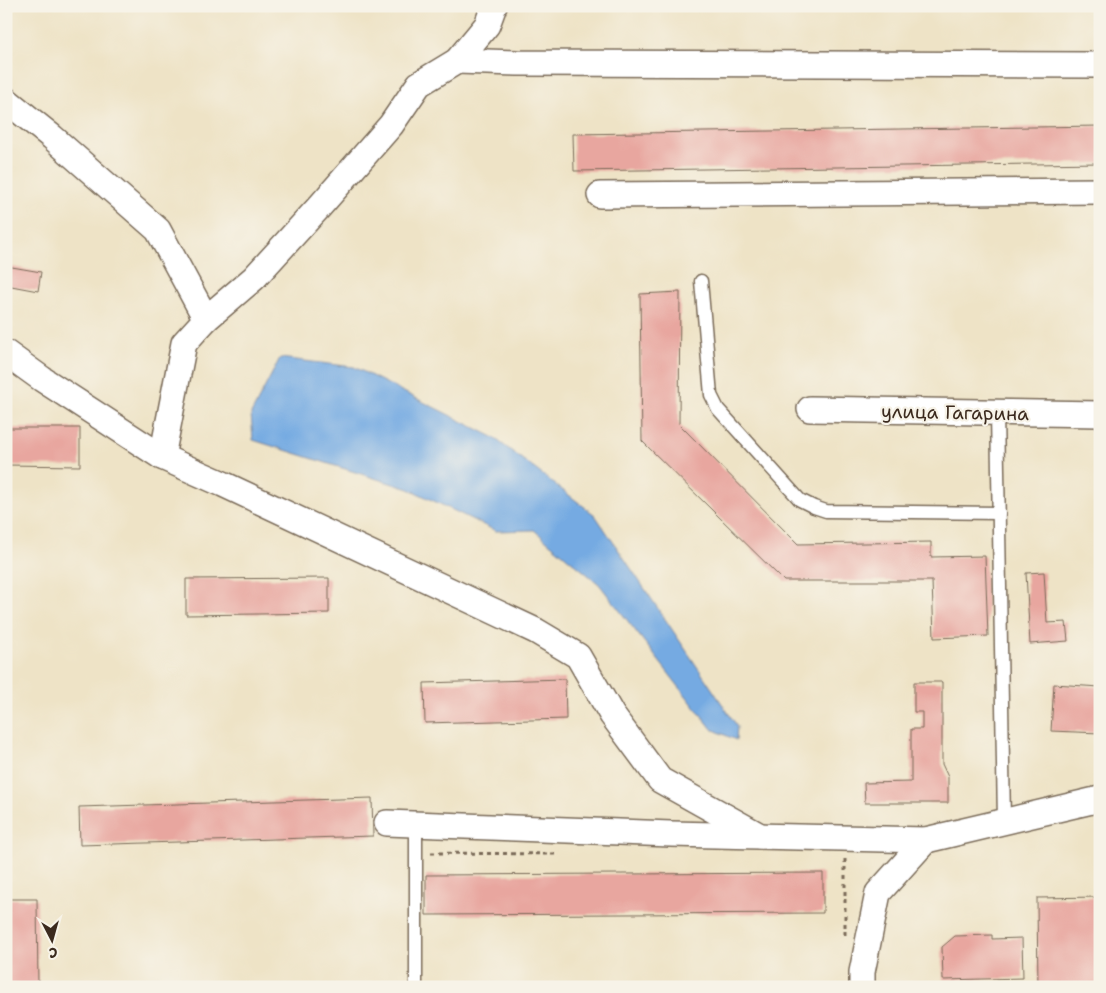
<svg xmlns="http://www.w3.org/2000/svg" width="1106" height="993" viewBox="0 0 1106 993" font-family="'Shantell Sans',sans-serif">
<style>
.water{fill:#74aae2;stroke:#586a80}
.building{fill:#e8a69f}
.lines{fill:none;stroke-linecap:round;stroke-linejoin:round}
.service-casing{stroke:#7a6b59;stroke-width:15}
.minor-casing{stroke:#7a6b59;stroke-width:28}
.path{stroke:#7a6b59;stroke-width:3;stroke-dasharray:4 4;stroke-linecap:butt}
.service{stroke:#fff;stroke-width:12}
.minor{stroke:#fff;stroke-width:25}
.labels{text-anchor:middle;stroke-width:4.5;stroke-linejoin:round;paint-order:stroke}
.street-label{font-size:19px;fill:#3b2a1e;stroke:#f7f3e8}
</style>
<rect width="100%" height="100%" fill="#f7f3e8"/>
<filter id="ink" filterUnits="userSpaceOnUse"><feTurbulence type="fractalNoise" baseFrequency=".02" numOctaves="2"/><feDisplacementMap in="SourceGraphic" scale="10" xChannelSelector="R" yChannelSelector="G"/><feConvolveMatrix kernelMatrix="1 2 1 2 8 2 1 2 1" color-interpolation-filters="sRGB"/></filter>
<filter id="wash" filterUnits="userSpaceOnUse"><feTurbulence type="fractalNoise" baseFrequency=".0096" numOctaves="4" result="noise"/><feDisplacementMap in="SourceGraphic" scale="20" xChannelSelector="R" yChannelSelector="G"/><feGaussianBlur stdDeviation="1.12" result="paint"/><feColorMatrix in="noise" values="0 0 0 0 0 0 0 0 0 0 0 0 0 0 0 0 0 1.4 0 .05"/><feComposite in="paint" operator="in"/></filter>
<g filter="url(#wash)">
<rect width="100%" height="100%" fill="#eee3c6"/>
<polygon class="water" points="280,358 354,367 493,437 595,515 737,726 736,740 712,729 599,584 534,530 496,531 409,489 253,440 251,414"/>
<g id="blocks">
<g class="building">
<polygon points="1100,126 1100,163 574,171 573,134"/>
<polygon points="6,266 41,272 38,291 6,285"/>
<polygon points="680,292 679,424 798,544 931,542 931,557 985,556 988,636 934,638 932,581 784,581 642,441 640,294"/>
<polygon points="6,428 80,428 80,466 6,465"/>
<polygon points="1044,572 1047,623 1066,622 1068,641 1030,644 1026,573"/>
<polygon points="329,578 329,613 186,615 186,579"/>
<polygon points="565,679 566,719 425,723 424,683"/>
<polygon points="914,682 942,682 942,764 948,777 948,803 865,803 864,783 911,782 911,729 922,729 922,712 914,712"/>
<polygon points="1054,684 1100,687 1100,733 1051,731"/>
<polygon points="372,798 373,836 80,845 79,807"/>
<polygon points="6,813 8,813 9,845 6,845"/>
<polygon points="823,873 823,913 426,915 426,875"/>
<polygon points="1100,897 1100,987 1038,987 1037,898"/>
<polygon points="6,899 37,899 38,987 6,987"/>
<polygon points="992,935 992,939 1022,938 1023,978 943,980 942,947 955,936"/>
</g>
</g>
</g>
<g filter="url(#ink)">
<use href="#blocks" fill-opacity="0" stroke="#7a6b59" stroke-width="1"/>
<g class="lines">
<g class="service-casing">
<g id="service">
<polyline points="701,281 711,395 718,409 800,500 814,507 826,511 999,513"/>
<polyline points="997,412 1004,821"/>
<polyline points="416,987 416,824"/>
</g>
</g>
<g class="minor-casing">
<g id="minor">
<polyline points="457,61 517,63 1100,65"/>
<polyline points="6,100 52,137 158,230 206,319 184,343 162,457"/>
<polyline points="600,195 1100,191"/>
<polyline points="206,319 254,278 320,206 391,125 419,84 457,61 487,25 494,6"/>
<polyline points="6,353 42,379 162,457 223,484 536,631 578,656 612,715 660,780 760,836"/>
<polyline points="810,409 1100,414"/>
<polyline points="387,823 671,834 926,840 1100,799"/>
<polyline points="862,987 862,972 878,893 926,840"/>
</g>
</g>
<g class="path">
<polyline points="431,853 558,854"/>
<polyline points="845,935 845,859"/>
</g>
<use href="#service" class="service"/>
<use href="#minor" class="minor"/>
</g>
</g>
<g class="labels">
<g class="street-label">
<text transform="translate(955 412) rotate(1)" y="7">улица Гагарина</text>
</g>
</g>
<rect width="1106" height="993" fill="none" stroke="#f7f3e8" stroke-width="25"/>
<g transform="translate(52 940) rotate(174)" stroke="#f7f3e8" stroke-width="4" paint-order="stroke">
<path d="M0-4L9 19L0 12L-9 19Z" fill="#3b2a1e"/>
<text y="-8" font-size="14" font-weight="bold" text-anchor="middle" fill="#3b2a1e">С</text>
</g>
</svg>
